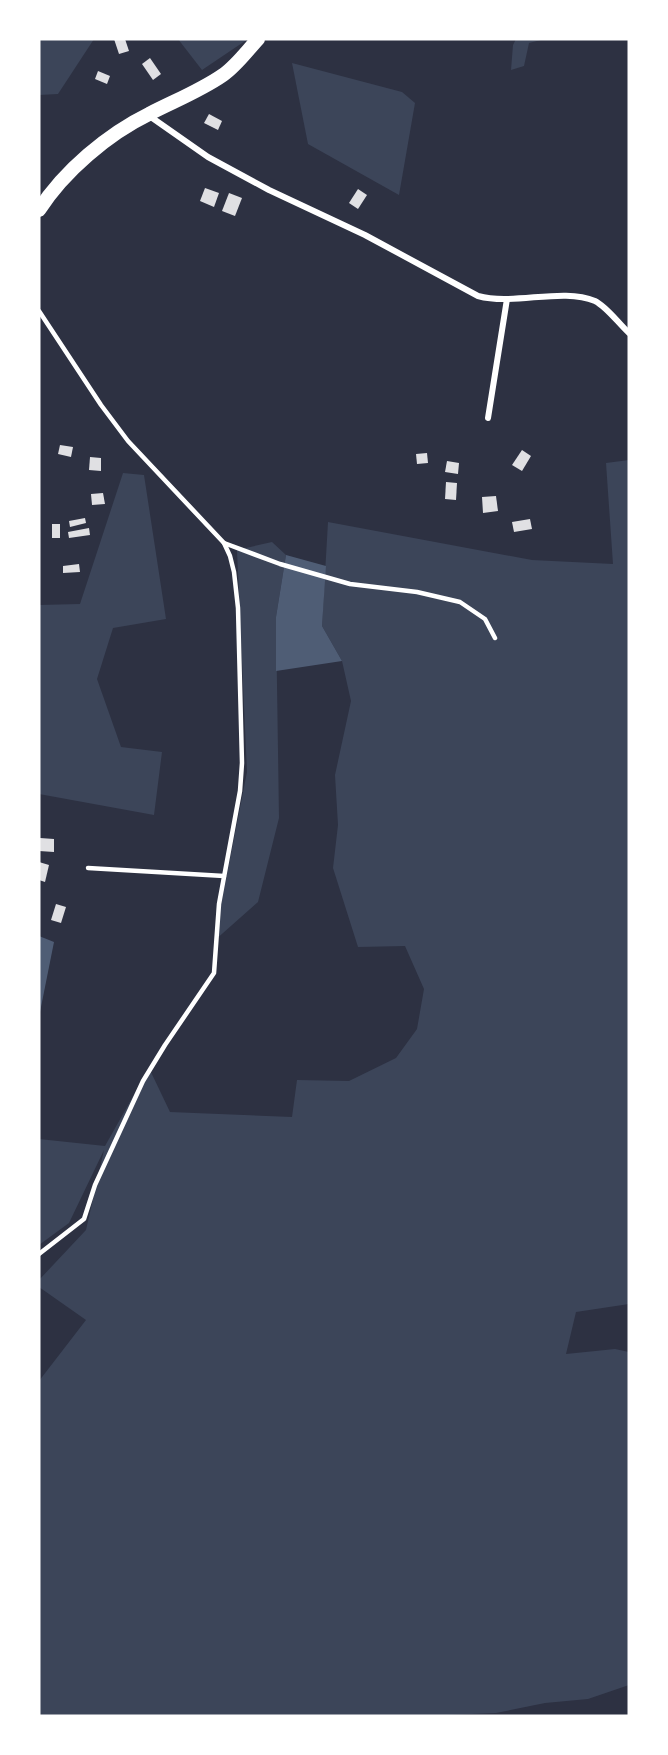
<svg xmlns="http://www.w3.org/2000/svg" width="668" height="1755" viewBox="0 0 668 1755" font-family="'Exo 2',sans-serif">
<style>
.green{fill:#3c4559}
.water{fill:#4f5d75}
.building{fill:#e0e0e3}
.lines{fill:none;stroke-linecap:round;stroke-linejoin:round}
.service{stroke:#fff;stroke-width:4.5}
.minor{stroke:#fff;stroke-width:6}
.primary{stroke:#fff;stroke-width:14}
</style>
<rect width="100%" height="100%" fill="#2d3142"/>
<g class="green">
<polygon points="39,39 94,39 58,94 39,95"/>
<polygon points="178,39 248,39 202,70"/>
<polygon points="516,39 545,39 529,43 524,66 511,70 513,45"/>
<polygon points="292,63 402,92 415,103 399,195 308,144"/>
<polygon points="629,460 629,1304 576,1312 566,1354 615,1349 629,1352 629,1685 588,1699 545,1703 496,1713 424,1716 39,1716 39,1381 86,1320 39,1287 39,1280 86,1230 104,1150 69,1223 39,1245 39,1139 105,1146 149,1068 170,1112 292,1117 297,1080 349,1081 396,1058 417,1029 424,989 405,946 358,947 333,868 338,825 335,775 351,701 342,661 322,626 328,522 532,560 613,564 606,463"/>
<polygon points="123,473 144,475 166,619 113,628 97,679 121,747 162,752 154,815 39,794 39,605 80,604"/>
<polygon points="272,542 286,555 276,617 279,818 258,902 214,941 247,772 237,550"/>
</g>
<g class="water">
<polygon points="286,555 326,566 322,626 342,661 276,671 276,617"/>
<polygon points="39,936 54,942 39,1017"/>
</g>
<g class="building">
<polygon points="114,39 125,39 129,51 119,54"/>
<polygon points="150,58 161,74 153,80 142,64"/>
<polygon points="98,71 110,76 107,84 95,79"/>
<polygon points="209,114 222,121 218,130 204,123"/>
<polygon points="205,188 219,193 214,207 200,201"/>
<polygon points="358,189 367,195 358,209 349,203"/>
<polygon points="229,193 242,198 235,216 222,211"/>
<polygon points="60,445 73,447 71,457 58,454"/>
<polygon points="522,450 531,456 522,471 512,465"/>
<polygon points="427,453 428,463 417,464 416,454"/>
<polygon points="90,457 101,458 101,471 89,470"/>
<polygon points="447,461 459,463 458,474 445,472"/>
<polygon points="446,482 457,483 456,500 445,499"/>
<polygon points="103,493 105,504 92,505 91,494"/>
<polygon points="496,496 498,511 483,513 482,497"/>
<polygon points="85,518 86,523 70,527 69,521"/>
<polygon points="530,519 532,529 514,532 512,522"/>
<rect x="52" y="524" width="8" height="14"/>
<polygon points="89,528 90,535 69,538 68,532"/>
<polygon points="79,564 80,572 63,573 63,566"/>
<polygon points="40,838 54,839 54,852 39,851"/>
<polygon points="39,862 49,865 45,882 39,880"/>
<polygon points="56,904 66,907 61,923 51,920"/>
</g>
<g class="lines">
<g class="service">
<polyline points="39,311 101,405 128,441 224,543 230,556 234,572 238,608 242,763 240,791 219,904 214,973 165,1045 143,1081 95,1185 84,1219 39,1254"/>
<polyline points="224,543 280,564 350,584 417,592 460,602 485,619 495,638"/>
<polyline points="88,868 224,876"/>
</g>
<g class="minor">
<path d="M148,115L208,157L269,190L365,235L478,296C514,306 562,287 595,301C607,307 619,324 629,333"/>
<polyline points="488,418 507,299"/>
</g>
<path class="primary" d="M39,210C64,171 108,134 149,114C174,101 200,91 223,75C236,66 247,51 258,39"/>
</g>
<rect width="668" height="1755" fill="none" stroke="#ffffff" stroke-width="81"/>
</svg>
